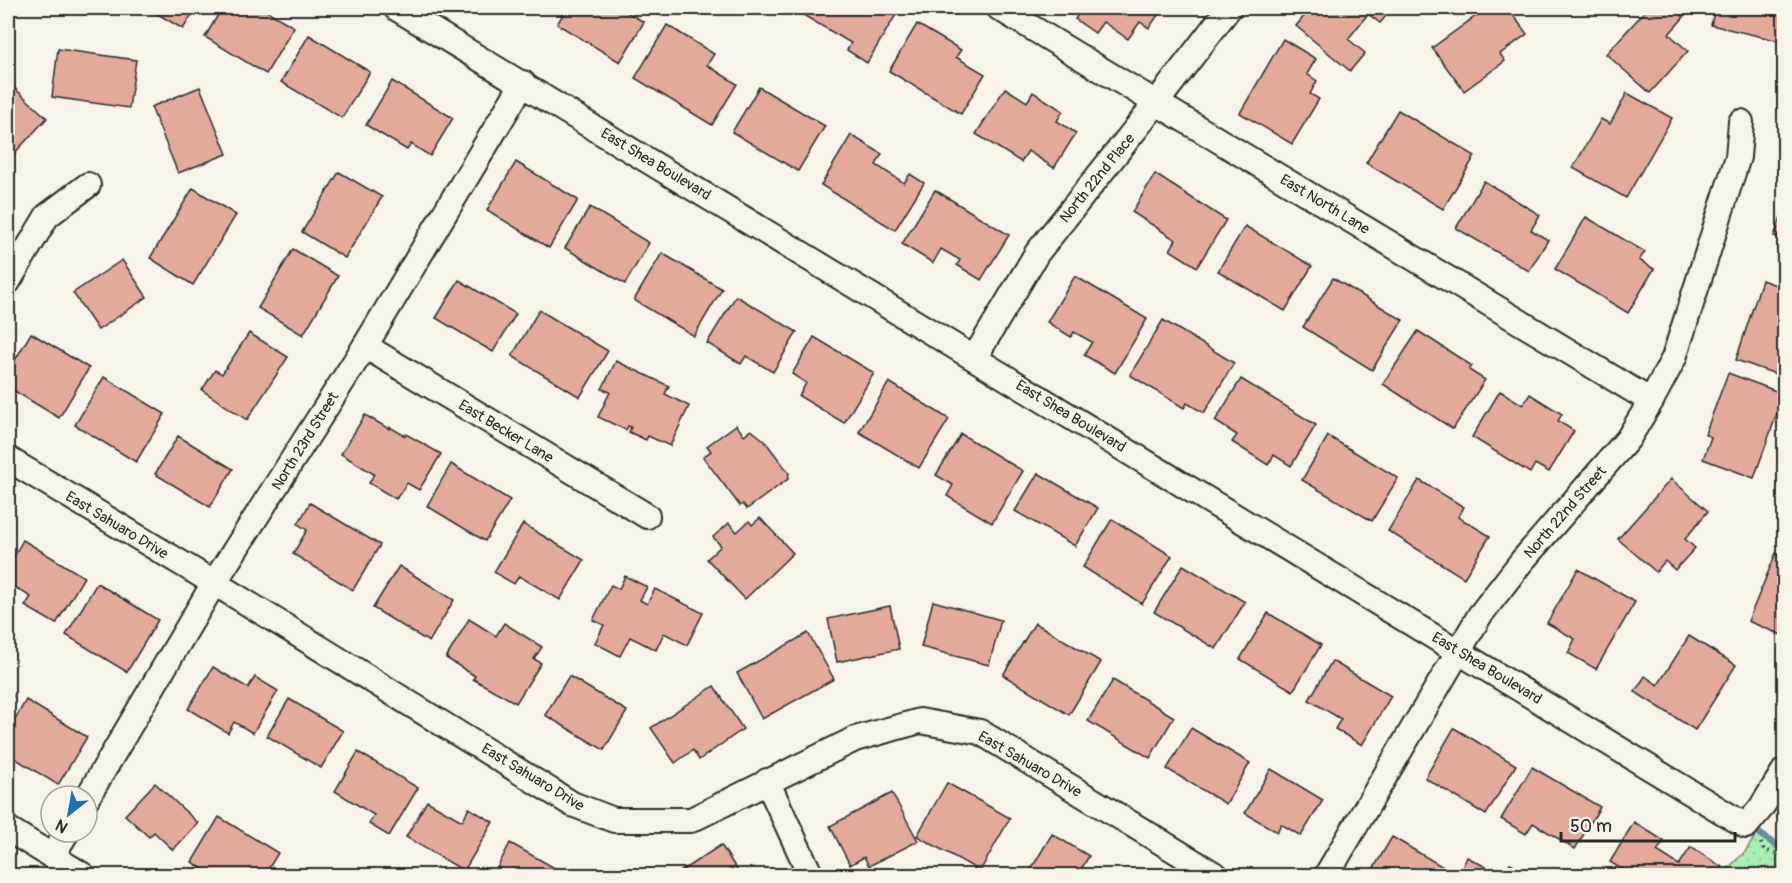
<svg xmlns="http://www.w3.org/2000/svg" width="1792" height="883" viewBox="0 0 1792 883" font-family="Pangolin,sans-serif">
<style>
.grass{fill:url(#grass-dots);stroke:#6b8c70;stroke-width:1.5}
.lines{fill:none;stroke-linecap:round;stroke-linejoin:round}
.stream{stroke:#698da4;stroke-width:7}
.building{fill:#e3aa9c;stroke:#2b2b2b;stroke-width:1.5}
.street-casing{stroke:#2b2b2b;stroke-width:28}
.path{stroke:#2b2b2b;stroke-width:4;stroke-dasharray:1.5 4.5;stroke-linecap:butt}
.street{stroke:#f7f3e8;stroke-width:24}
.labels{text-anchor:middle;stroke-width:4.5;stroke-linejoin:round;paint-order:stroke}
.street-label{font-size:15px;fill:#2b2b2b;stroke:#f7f3e8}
</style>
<defs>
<pattern id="grass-dots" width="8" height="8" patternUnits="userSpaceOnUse" patternTransform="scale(1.5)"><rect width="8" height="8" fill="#abecb5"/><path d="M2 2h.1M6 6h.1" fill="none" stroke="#93cb9c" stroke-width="1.8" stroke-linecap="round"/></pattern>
</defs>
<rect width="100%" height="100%" fill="#f7f3e8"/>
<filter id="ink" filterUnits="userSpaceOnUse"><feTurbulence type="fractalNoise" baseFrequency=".0167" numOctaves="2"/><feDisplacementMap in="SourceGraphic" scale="12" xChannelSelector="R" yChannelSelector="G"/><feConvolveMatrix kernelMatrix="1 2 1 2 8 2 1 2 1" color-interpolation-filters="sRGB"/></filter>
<g filter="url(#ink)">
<polygon class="grass" points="1756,835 1784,847 1784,875 1724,875 1727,869 1745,852"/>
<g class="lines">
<polyline class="stream" points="1749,827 1784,850"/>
</g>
<g class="building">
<polygon points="153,8 196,8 183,29 151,10"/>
<polygon points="222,8 262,8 294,27 266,74 205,37"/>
<polygon points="567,8 620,8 644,22 620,62 557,24"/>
<polygon points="801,8 888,8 897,13 867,63 847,50 851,43 798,12"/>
<polygon points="1083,8 1163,8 1149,28 1140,22 1128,39 1103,22 1095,33 1075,19"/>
<polygon points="1311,8 1393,8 1380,23 1368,14 1348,39 1365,53 1350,71 1296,26"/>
<polygon points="1487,8 1508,8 1527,34 1500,54 1505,61 1464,91 1432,48"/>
<polygon points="1648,8 1674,8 1684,17 1669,34 1688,51 1650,93 1606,54"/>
<polygon points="1715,8 1784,8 1784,42 1711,25"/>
<polygon points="917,24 961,50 956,57 985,74 961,114 889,71"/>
<polygon points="667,25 714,54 707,65 737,84 712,125 635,78"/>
<polygon points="309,35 370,72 342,118 281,82"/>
<polygon points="1283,39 1316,59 1307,74 1317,81 1310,94 1319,99 1292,144 1240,113"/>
<polygon points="58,49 136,60 129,108 52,97"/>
<polygon points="392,81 453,118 430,156 411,144 407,150 366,125"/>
<polygon points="9,83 47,118 9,159 8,85"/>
<polygon points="200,87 227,154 178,173 151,107"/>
<polygon points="759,87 825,126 798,171 732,132"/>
<polygon points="1005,88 1027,102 1033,92 1063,111 1057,121 1076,133 1054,168 1028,151 1021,162 976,134"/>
<polygon points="1627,93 1672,118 1626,198 1573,168 1601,119 1610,124"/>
<polygon points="1398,110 1475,156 1443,209 1366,163"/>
<polygon points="851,135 882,154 876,165 904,183 910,174 924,183 895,230 821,185"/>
<polygon points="516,162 578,200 549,248 487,210"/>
<polygon points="339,172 382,197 345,258 302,232"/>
<polygon points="1155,174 1226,220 1197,267 1170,250 1176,240 1132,212"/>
<polygon points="1484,181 1540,215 1531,230 1548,240 1529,271 1456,228"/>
<polygon points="193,188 236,215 193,285 150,258"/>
<polygon points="935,190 1009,235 981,280 957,265 960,260 941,249 933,263 902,244"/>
<polygon points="590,207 649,243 625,284 565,248"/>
<polygon points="1784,209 1784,263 1776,260 1784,239 1774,236"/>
<polygon points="1586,217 1645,252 1639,260 1654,269 1628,313 1555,269"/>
<polygon points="1245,226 1312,266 1285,311 1218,271"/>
<polygon points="293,249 338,276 303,335 258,308"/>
<polygon points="662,253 722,289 694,336 634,300"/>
<polygon points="122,260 147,297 98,330 73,293"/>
<polygon points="1075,276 1147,319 1115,373 1084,355 1092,342 1074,332 1071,337 1047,322"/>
<polygon points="1333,278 1403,320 1372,370 1303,327"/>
<polygon points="459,280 516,314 493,352 436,318"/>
<polygon points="1762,280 1784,288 1784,377 1736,360"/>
<polygon points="736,296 797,332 773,372 746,356 741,364 707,343"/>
<polygon points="539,310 608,351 580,397 512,356"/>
<polygon points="1163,320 1234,363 1204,413 1187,403 1184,408 1130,375"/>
<polygon points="1418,331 1472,366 1469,370 1485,380 1453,429 1383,384"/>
<polygon points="31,333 89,368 59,418 8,387 8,372"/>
<polygon points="249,333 288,357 247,420 202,390 215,370 222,374"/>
<polygon points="814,337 874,373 844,423 799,396 806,383 792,374"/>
<polygon points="616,361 669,386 665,394 689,406 670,446 648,436 646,440 629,432 631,427 628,426 626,430 598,417 610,392 602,389"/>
<polygon points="1728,373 1784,394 1754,478 1703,459 1711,437 1705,434"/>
<polygon points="104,377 165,414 136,462 75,425"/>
<polygon points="1241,379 1316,425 1291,466 1274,455 1268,465 1232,442 1237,435 1215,421"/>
<polygon points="889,382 949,419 919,468 859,432"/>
<polygon points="1500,391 1523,405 1530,394 1562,414 1558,421 1574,431 1549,472 1535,464 1530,473 1472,437"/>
<polygon points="365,415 389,429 390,427 405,436 406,434 441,454 419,490 407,483 396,499 369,483 374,474 341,454"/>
<polygon points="736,425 744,435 751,430 764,440 789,473 788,479 747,509 743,504 740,506 703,457 711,451 707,446"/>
<polygon points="961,434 1023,471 992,523 947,496 953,485 936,475"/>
<polygon points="178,436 233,469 210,507 155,474"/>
<polygon points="1328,436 1398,478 1372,521 1302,480"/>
<polygon points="451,464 510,500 485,541 427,506"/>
<polygon points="1038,473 1098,508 1075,546 1015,511"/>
<polygon points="1671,479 1708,511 1685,539 1695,548 1675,570 1665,561 1656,572 1618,539"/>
<polygon points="1419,480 1464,507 1458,517 1490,536 1464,578 1388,531"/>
<polygon points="310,503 380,545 353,590 293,554 307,530 298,524"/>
<polygon points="760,518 793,553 745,599 707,559 721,546 713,537 729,523 737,532 749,521 752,525"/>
<polygon points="1112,519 1172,556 1142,604 1083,567"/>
<polygon points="523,524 584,560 560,600 519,576 514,584 494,572"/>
<polygon points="23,540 84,577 56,624 25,606 31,597 8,583 8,567"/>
<polygon points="1776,553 1784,557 1784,636 1748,621"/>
<polygon points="1183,565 1245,602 1216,649 1154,612"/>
<polygon points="399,566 454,600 429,642 373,608"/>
<polygon points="1578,569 1635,602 1596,669 1568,653 1575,639 1547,623"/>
<polygon points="625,576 647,587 640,600 647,604 655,589 703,613 687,645 664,633 656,650 630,637 620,656 595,643 604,625 593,620 611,585 619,589"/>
<polygon points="97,583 158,620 127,672 66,635"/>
<polygon points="933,601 1001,620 989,665 921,647"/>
<polygon points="890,606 899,649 837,662 828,619"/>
<polygon points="1268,613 1321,645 1293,691 1240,659"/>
<polygon points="469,619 496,636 504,623 542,647 534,659 541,663 516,703 473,679 475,676 446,658"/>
<polygon points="1035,623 1101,662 1069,715 1003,675"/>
<polygon points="808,633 834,679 762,719 737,673"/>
<polygon points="1689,636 1736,665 1695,730 1635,692 1645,676 1658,685"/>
<polygon points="1332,661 1391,696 1362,745 1335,729 1341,719 1309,700"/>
<polygon points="213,667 248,688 255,677 278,691 253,733 234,722 228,733 188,709"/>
<polygon points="569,676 627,711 604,750 545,715"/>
<polygon points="1113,680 1174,717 1150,758 1088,721"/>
<polygon points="714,686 743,729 699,760 693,750 675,763 651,728"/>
<polygon points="8,692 13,696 8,706"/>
<polygon points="289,699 343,731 321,768 267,736"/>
<polygon points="26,700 87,737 58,785 8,754 8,731"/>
<polygon points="1191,728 1250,763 1226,804 1167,769"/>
<polygon points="1454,728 1516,765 1486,815 1425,778"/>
<polygon points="358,752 418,788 389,836 369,824 374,815 335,791"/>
<polygon points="1532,767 1600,807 1575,849 1533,823 1526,834 1501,819"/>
<polygon points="1271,769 1323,800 1301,836 1281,824 1277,832 1245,813"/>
<polygon points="155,783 198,823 173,850 154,832 149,837 125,815"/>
<polygon points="947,783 1010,818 980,871 917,836"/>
<polygon points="892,793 918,841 869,866 864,857 850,865 830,826"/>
<polygon points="427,801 462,821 469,808 493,822 464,871 406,837"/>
<polygon points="219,817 278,853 264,876 214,876 192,862"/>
<polygon points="1634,822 1664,841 1657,851 1679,865 1691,847 1722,867 1717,876 1623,876 1625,871 1610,862"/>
<polygon points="1052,834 1089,856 1077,876 1027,876"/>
<polygon points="1392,837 1450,871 1448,876 1369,876"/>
<polygon points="510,843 567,875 566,876 493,876"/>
<polygon points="721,845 741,876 684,876 681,871"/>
<polygon points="1467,857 1503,876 1458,876"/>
<polygon points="1510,863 1533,876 1503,876"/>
</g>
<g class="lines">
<g class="street-casing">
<g id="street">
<polyline points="396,8 1746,826 1761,808 1784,771"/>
<polyline points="999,8 1651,401"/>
<polyline points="8,282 47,216 88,185"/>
<polyline points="365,346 647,516"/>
<polyline points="975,357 1037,253 1157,102 1229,8"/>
<polyline points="8,459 239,598 572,804 614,820 691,820 855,739 920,721 980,732 1217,876"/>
<polyline points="767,781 811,876"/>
<polyline points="87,798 214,583 365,346 523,83"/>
<polyline points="8,829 84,876"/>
<polyline points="52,856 67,832"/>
<polyline points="1326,876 1480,615 1522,561 1628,439 1651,401 1674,358 1686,320 1738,157 1741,122"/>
</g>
</g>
<polyline class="path" points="1761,843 1764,850 1784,856"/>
<use href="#street" class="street"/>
</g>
</g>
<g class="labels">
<g class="street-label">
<text transform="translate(656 164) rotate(31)" y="5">East Shea Boulevard</text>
<text transform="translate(1097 178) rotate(-51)" y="5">North 22nd Place</text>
<text transform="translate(1325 204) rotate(31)" y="5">East North Lane</text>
<text transform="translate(1071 416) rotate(31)" y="5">East Shea Boulevard</text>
<text transform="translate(506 431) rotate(31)" y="5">East Becker Lane</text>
<text transform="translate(305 441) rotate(-58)" y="5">North 23rd Street</text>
<text transform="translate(1565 512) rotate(-49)" y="5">North 22nd Street</text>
<text transform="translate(117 525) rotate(31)" y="5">East Sahuaro Drive</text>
<text transform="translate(1487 668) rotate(31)" y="5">East Shea Boulevard</text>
<text transform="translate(1030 764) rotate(30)" y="5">East Sahuaro Drive</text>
<text transform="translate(533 777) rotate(31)" y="5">East Sahuaro Drive</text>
</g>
</g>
<rect width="1792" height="883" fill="none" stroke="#f7f3e8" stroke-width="30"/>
<rect x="15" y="15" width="1762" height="853" fill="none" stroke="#2b2b2b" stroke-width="2" filter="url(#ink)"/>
<g transform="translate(69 814) rotate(211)"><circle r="28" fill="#f7f3e8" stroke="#a5a39c" stroke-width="1.5"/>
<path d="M0-4.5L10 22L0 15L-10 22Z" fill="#1f6fb2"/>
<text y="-9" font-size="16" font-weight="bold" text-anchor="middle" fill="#2b2b2b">N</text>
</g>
<path d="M1561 832v9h174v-9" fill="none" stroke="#2b2b2b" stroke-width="3"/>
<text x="1570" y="832" font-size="18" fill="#2b2b2b" stroke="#f7f3e8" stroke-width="4.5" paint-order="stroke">50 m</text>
</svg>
